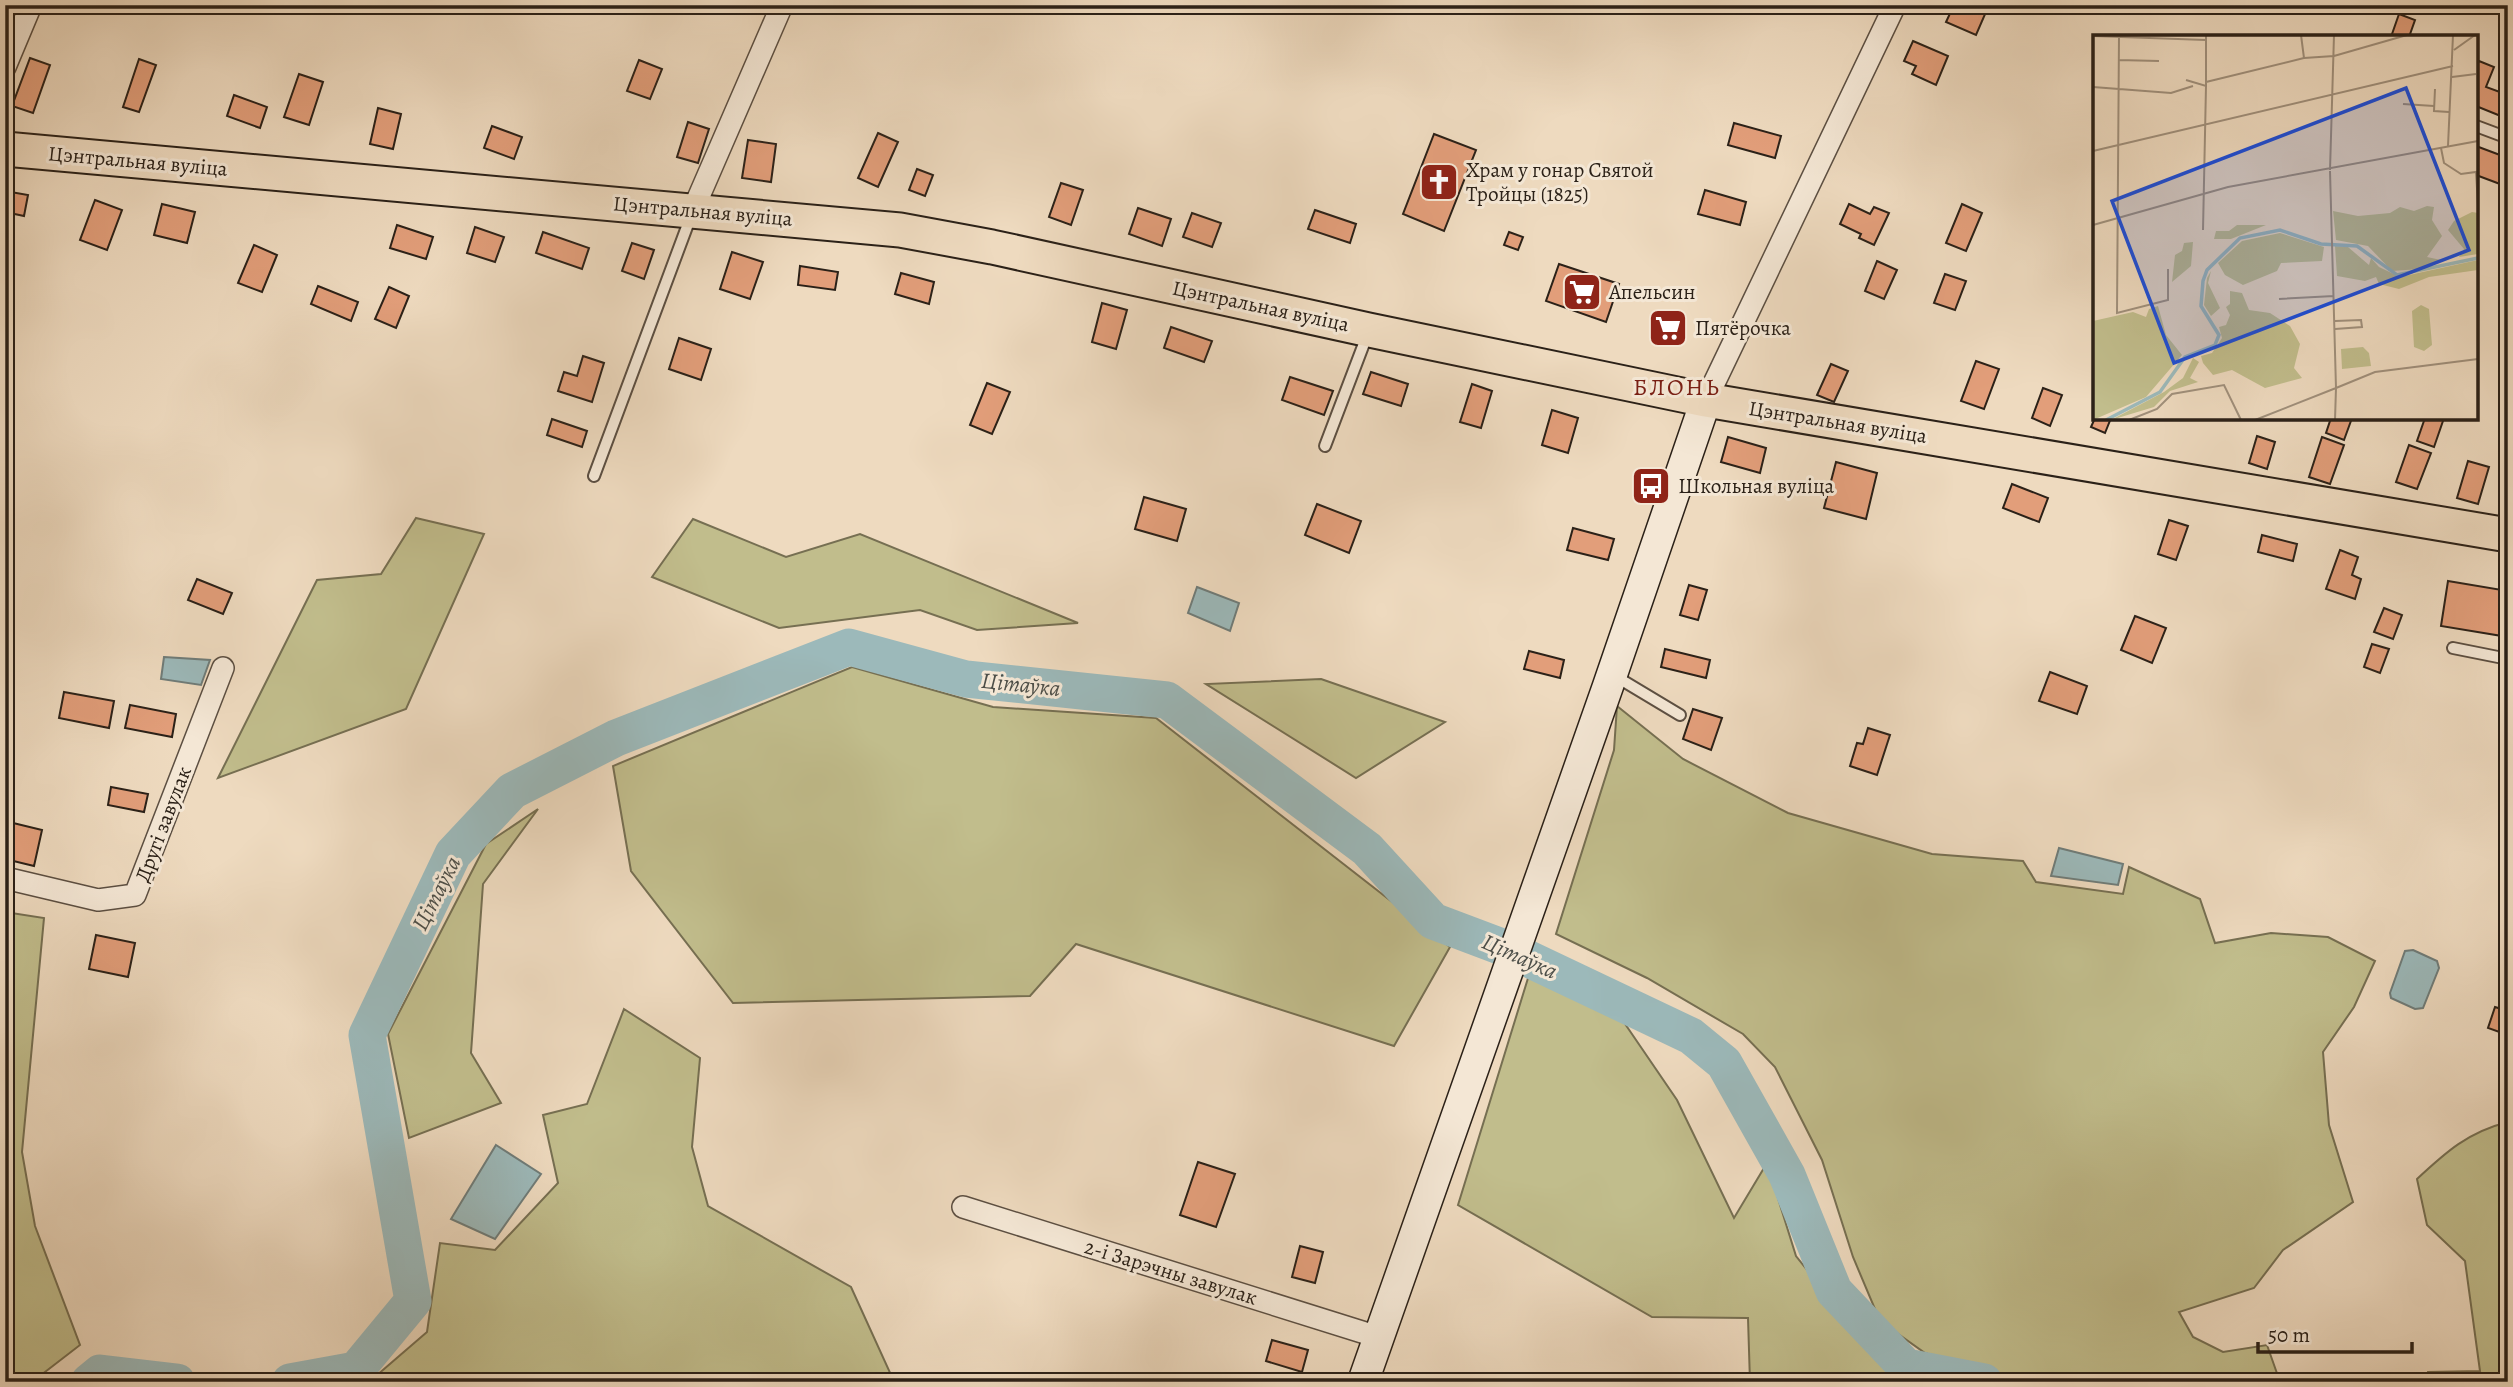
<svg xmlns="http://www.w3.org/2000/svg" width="2513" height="1387" viewBox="0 0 2513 1387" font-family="Alegreya,serif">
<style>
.green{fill:#c1bd8c;stroke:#766f52;stroke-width:2}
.water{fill:#9cb9ba;stroke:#6f7c79;stroke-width:2}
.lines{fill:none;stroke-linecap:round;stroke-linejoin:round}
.river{stroke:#9cb9ba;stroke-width:37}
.building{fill:#e29e7a;stroke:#2b2118;stroke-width:2}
.service-casing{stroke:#5c4f42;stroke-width:14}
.minor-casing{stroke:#5c4f42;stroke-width:24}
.secondary-casing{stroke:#2b2118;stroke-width:33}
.primary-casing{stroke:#2b2118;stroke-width:37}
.service{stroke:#f4e7d5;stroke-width:10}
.minor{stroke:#f4e7d5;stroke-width:21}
.secondary{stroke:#f4e7d5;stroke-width:30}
.primary{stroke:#eedabf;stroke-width:33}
.labels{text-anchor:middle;stroke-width:6;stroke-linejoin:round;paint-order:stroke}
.street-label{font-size:21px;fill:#2b2118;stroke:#f4e7d5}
.poi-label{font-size:21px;fill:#2b2118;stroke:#f4e7d5;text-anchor:start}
.water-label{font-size:23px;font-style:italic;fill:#4d4f49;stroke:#f4e7d5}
.quarter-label{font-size:24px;letter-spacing:2px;fill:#7a1f14;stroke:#f4e7d5}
.inset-river{fill:none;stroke:#9cb9ba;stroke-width:3.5}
.inset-road{fill:none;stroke:#a0907c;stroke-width:2}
.view{fill:#1d4ed8;fill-opacity:0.15;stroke:#1d4ed8;stroke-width:3.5}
.inset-edge{fill:none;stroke:#2b2118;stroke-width:3.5}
</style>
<rect width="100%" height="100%" fill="#eedabf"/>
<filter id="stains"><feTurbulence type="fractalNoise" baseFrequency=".00286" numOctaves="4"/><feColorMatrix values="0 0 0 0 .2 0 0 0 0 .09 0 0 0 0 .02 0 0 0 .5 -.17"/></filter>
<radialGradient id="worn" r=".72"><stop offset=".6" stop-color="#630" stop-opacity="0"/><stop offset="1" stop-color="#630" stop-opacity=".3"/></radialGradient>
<g class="green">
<polygon points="416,518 484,534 406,709 218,778 317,580 381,574"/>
<polygon points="693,519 786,557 860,534 1078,623 977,630 920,610 779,628 652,577"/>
<polygon points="852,667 993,707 1156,718 1450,947 1394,1046 1076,944 1030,996 733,1003 631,871 613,766"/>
<polygon points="1321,679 1445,722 1356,778 1206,684"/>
<polygon points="1617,706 1683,759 1788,813 1932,854 2023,861 2036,882 2123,894 2129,867 2200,899 2215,943 2271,933 2328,937 2375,961 2354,1007 2323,1052 2329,1125 2353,1202 2283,1250 2254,1288 2179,1312 2193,1337 2223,1352 2267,1345 2279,1379 2247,1380 2177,1375 2112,1382 2048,1381 1992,1375 1925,1353 1880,1321 1853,1257 1822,1160 1775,1067 1743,1034 1647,978 1556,934 1614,750"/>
<polygon points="538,809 483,884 471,1053 501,1103 409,1138 388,1034 486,844"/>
<polygon points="5,912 44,918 22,1152 35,1226 80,1345 32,1382 5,1382"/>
<polygon points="1529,975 1621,1018 1677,1100 1734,1218 1767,1163 1796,1256 1862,1339 1915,1382 1750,1382 1748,1318 1652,1317 1458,1205"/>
<polygon points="624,1009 700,1058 692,1147 708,1206 851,1287 891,1375 899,1382 369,1382 427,1332 440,1243 495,1250 558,1183 543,1115 587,1104"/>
<path d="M2508,1122V1382H2426L2428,1372L2480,1371L2465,1261L2427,1225L2417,1179C2446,1152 2468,1132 2508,1122Z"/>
</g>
<g class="water">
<polygon points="1197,587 1239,603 1230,631 1188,613"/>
<polygon points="164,657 210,660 201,685 161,679"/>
<polygon points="2059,848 2123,864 2118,885 2051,876"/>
<polygon points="2413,950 2437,961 2439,968 2423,1008 2415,1009 2391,998 2390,993 2405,951"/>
<polygon points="496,1145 541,1174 495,1239 451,1219"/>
</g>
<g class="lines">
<g class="river">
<polyline points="89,1382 100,1373 177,1382"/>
<polyline points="290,1382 356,1370 413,1301 367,1035 453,854 512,791 616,738 849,647 966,679 1167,700 1367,849 1433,921 1510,950 1691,1036 1724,1063 1787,1175 1834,1291 1906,1367 1984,1382"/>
</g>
</g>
<g class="building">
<polygon points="737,5 756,5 753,12"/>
<polygon points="1954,5 1989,5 1976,35 1946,22"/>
<polygon points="2399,14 2415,20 2409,37 2391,37"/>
<polygon points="1913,41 1948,56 1936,85 1912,74 1916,66 1904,61"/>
<polygon points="30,58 50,65 33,113 12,106"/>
<polygon points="139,59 156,65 139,112 123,107"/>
<polygon points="639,60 662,69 650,99 627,91"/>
<polygon points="2479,61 2494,67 2486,87 2508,95 2508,119 2476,106 2476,68"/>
<polygon points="299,74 323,82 309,125 284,117"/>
<polygon points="234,95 267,107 260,128 227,116"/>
<polygon points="378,108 401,114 393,149 370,144"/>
<polygon points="688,122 709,129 698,163 677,157"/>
<polygon points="1734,123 1781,136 1775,158 1728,145"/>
<polygon points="492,126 522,137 514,159 484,148"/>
<polygon points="878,133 898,142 878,187 858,178"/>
<polygon points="1434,134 1476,150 1444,231 1403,214"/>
<polygon points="748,140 776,144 771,182 742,178"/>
<polygon points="2476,146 2508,158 2508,187 2476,175"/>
<polygon points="917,169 933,175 925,196 909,190"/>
<polygon points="1061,183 1083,190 1071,225 1049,217"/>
<polygon points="1705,190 1746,202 1740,225 1698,214"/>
<polygon points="5,191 28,195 24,216 5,212"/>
<polygon points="95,200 122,210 107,250 80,240"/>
<polygon points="162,204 195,212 187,243 154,235"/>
<polygon points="1849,204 1870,214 1874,207 1889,213 1874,245 1859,238 1861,234 1840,224"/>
<polygon points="1962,204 1982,213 1966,251 1946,243"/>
<polygon points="1138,208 1171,219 1162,246 1129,234"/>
<polygon points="1315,210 1356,224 1350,243 1308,229"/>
<polygon points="1192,213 1221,223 1212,247 1183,237"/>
<polygon points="397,225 433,237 426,259 390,248"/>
<polygon points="475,227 504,237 495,262 467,253"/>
<polygon points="543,232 589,248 582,269 536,253"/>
<polygon points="1509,232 1523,237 1518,250 1504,245"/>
<polygon points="632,243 654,250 644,279 622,271"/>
<polygon points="254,245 277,255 262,292 238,283"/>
<polygon points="732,252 763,262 750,299 720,289"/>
<polygon points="1877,261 1897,270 1884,299 1865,291"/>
<polygon points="1559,264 1619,284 1606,322 1546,301"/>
<polygon points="800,266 838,272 835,290 798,285"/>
<polygon points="901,273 934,282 929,304 895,294"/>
<polygon points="1945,274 1966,281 1955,310 1934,303"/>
<polygon points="318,286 358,302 351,321 311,304"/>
<polygon points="389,287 409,296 396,328 375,319"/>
<polygon points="1102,303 1127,310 1116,349 1092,342"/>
<polygon points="1662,312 1680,316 1674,345 1655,341"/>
<polygon points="1171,327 1212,341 1204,362 1164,348"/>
<polygon points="679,338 711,349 701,380 669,369"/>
<polygon points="583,356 604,363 592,402 558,391 564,372 577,376"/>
<polygon points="1976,361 1999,369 1984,409 1961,401"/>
<polygon points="1831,364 1848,371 1834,402 1817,395"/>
<polygon points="1371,372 1408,384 1401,406 1363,394"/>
<polygon points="1290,377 1333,391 1324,415 1282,400"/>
<polygon points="987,383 1010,392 992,434 970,425"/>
<polygon points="1472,384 1492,391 1481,428 1460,422"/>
<polygon points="2043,388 2062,395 2050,426 2032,418"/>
<polygon points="1552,410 1578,418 1568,453 1542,445"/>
<polygon points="2095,418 2111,418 2105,433 2091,427"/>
<polygon points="2331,418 2352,418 2344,440 2326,433"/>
<polygon points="2425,418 2444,418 2434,447 2417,441"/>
<polygon points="552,419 587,431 582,447 547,435"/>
<polygon points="2257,436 2275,442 2267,469 2249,463"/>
<polygon points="1728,437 1766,448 1760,473 1721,462"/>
<polygon points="2322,437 2344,445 2330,484 2309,477"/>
<polygon points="2409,445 2431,453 2417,489 2396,482"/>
<polygon points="2468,461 2489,467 2478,504 2457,498"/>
<polygon points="1836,462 1877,473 1866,519 1824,508"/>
<polygon points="2012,484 2048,498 2039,522 2003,508"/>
<polygon points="1144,497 1186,509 1177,541 1135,529"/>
<polygon points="1317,504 1361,521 1349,553 1305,535"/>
<polygon points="2169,520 2188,526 2176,560 2158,554"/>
<polygon points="1573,528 1614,539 1608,560 1567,550"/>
<polygon points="2262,535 2297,544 2293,561 2258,552"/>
<polygon points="2340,550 2358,557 2352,575 2361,579 2355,599 2326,589"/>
<polygon points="197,579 232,593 223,614 188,600"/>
<polygon points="2448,581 2508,591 2508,637 2441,626"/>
<polygon points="1689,585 1707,590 1698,620 1680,615"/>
<polygon points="2384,608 2402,615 2393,639 2374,632"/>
<polygon points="2135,616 2166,628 2152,663 2121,650"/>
<polygon points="2372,644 2389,649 2380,673 2364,667"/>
<polygon points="1665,649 1710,660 1706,678 1661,667"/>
<polygon points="1529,651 1564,660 1560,678 1524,669"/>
<polygon points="2050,672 2087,686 2077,714 2039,701"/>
<polygon points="64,692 114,701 109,728 59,718"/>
<polygon points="130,705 176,714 172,737 125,728"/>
<polygon points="1693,709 1722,718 1711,750 1683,739"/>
<polygon points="1868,728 1890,735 1877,775 1850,766 1857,743 1863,744"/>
<polygon points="111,787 148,794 144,812 108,805"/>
<polygon points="9,822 42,830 34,866 5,859 5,837"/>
<polygon points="96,935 135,943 128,977 89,969"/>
<polygon points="2495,1007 2508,1011 2508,1035 2488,1028"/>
<polygon points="1198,1162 1235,1174 1216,1227 1180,1215"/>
<polygon points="1300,1246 1323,1252 1315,1283 1292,1277"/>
<polygon points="1272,1340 1308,1350 1302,1372 1266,1361"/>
</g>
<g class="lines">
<g class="service-casing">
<g id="service">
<polyline points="2476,126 2508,138"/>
<polyline points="1325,446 1368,333"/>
<polyline points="594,476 691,216"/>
<polyline points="2453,648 2508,659"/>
<polyline points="1615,676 1680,715"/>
</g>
</g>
<g class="minor-casing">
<g id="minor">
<polyline points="5,67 31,5"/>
<polyline points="693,210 782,5"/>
<polyline points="1706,400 1895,5"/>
<polyline points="5,878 98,900 135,895 223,668"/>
<polyline points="963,1207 1378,1337"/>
</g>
</g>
<g class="secondary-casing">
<polyline id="secondary" points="1363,1382 1608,686 1706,400"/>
</g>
<g class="primary-casing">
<polyline id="primary" points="5,149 900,230 992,247 1369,330 1706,400 2508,535"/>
</g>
<use href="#service" class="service"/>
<use href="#minor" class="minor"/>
<use href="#secondary" class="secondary"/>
<use href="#primary" class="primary"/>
</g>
<defs>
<g id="church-square" transform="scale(2.0125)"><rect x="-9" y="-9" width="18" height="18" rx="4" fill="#8f2418" stroke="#f4e7d5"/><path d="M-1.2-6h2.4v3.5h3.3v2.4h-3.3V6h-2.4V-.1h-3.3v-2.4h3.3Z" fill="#fff"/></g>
<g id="supermarket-square" transform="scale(2.0125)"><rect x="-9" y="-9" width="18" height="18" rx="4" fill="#8f2418" stroke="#f4e7d5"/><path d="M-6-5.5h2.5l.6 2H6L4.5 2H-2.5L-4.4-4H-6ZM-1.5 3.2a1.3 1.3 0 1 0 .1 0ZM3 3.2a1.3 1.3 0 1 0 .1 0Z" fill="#fff"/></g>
<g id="bus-square" transform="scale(2.0125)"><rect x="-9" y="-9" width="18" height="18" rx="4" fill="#8f2418" stroke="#f4e7d5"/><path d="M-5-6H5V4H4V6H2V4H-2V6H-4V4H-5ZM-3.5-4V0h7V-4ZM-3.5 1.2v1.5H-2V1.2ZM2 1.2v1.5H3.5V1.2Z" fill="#fff"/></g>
</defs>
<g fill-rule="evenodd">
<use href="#church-square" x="1439" y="182"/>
<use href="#supermarket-square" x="1582" y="292"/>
<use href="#supermarket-square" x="1668" y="328"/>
<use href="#bus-square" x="1651" y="486"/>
</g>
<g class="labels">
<g class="street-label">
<text transform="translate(138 161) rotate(5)" y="7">Цэнтральная вуліца</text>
<text transform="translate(703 211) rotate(5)" y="7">Цэнтральная вуліца</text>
<text transform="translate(1261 306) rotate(12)" y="7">Цэнтральная вуліца</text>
<text transform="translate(1838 422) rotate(9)" y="7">Цэнтральная вуліца</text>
<text transform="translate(163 824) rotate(-69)" y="7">Другі завулак</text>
<text transform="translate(1171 1272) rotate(17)" y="7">2-і Зарэчны завулак</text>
</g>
<g class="poi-label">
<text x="1466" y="177">Храм у гонар Святой<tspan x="1466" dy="24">Тройцы (1825)</tspan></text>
<text x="1609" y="299">Апельсин</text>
<text x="1695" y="335">Пятёрочка</text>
<text x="1678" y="493">Школьная вуліца</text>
</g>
<g class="water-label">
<text transform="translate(1021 684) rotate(6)" y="8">Цітаўка</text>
<text transform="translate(436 893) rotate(-63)" y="8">Цітаўка</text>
<text transform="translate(1520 956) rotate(24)" y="8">Цітаўка</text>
</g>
<g class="quarter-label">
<text x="1677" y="395">БЛОНЬ</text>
</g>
</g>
<g transform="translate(2093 35)">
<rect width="385" height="385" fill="#eedabf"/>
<path d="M334,171L341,172L339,185L349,201L334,222L348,225L327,234L299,236L275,211L243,205L240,176L265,181L297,178L307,172L321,176ZM379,177L385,178V219L366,222L371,214L355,195L361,186ZM144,190H173L138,204H121L123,196H136ZM187,198L231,212L229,226L188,228L184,236L150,250L132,240L125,228L149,206ZM100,207L98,231L79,247L82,220L89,216L91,208ZM242,211L255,212L276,230L278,223L286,232L307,242L385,225V235L336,242L306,254L286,249L283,242L272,246L244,241ZM118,236L115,248L127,273L118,281L111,270L114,243ZM137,256L149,258L156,275L177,278L197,291L207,309L201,333L209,343L172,353L139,335L120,340L110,328L108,321L119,318L129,303L126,292L133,290L137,280L133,272L137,269ZM328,270L336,274L339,310L331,316L321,312L319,276ZM65,271L73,300L89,320L53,362L0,385V286L40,277L53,282L56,274ZM270,312L276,318L278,331L249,334L248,314ZM100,323L106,327L97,343L105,347L77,356L61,372L18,385L71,357L90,343Z" fill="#c1bd8c"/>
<path class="inset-river" d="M13,385L67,357L92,322L122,310L126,300L108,271L110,246L114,235L147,203L187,195L228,209L264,211L304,240L385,223"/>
<path class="inset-road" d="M26,0L24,278L75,265V234M0,1L113,5M361,15L382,0M211,23L241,21L314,0M25,25L66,26M359,42L383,39M93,45L113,51V0M113,47L211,23L208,0M0,52L78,58L100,51M342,54L341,76L356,77M310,69L341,71M355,111L360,0M348,113L351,128L368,139L383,137L385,170M0,116L360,31M237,135L241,0M0,190L135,152L385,106M110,195L113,51M186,264L241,261M242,286L268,285L269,292L242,294M36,385L64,374L79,359L131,350L148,385M162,385L243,353L237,136M242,385L243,353L282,337L385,324"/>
<path class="view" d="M313,53L376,215L81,328L19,166Z"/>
<rect width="385" height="385" class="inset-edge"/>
</g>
<rect width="2513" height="1387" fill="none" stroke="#eedabf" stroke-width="28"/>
<rect x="7" y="7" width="2499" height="1373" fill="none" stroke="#2b2118" stroke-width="3.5"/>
<rect x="14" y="14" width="2485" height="1359" fill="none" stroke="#2b2118" stroke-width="2"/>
<path d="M2258 1342v10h154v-10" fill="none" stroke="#2b2118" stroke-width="3.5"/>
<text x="2268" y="1342" font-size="21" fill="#2b2118" stroke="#f4e7d5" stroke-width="5" paint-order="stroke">50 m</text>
<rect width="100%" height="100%" filter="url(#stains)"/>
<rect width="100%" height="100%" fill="url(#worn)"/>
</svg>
